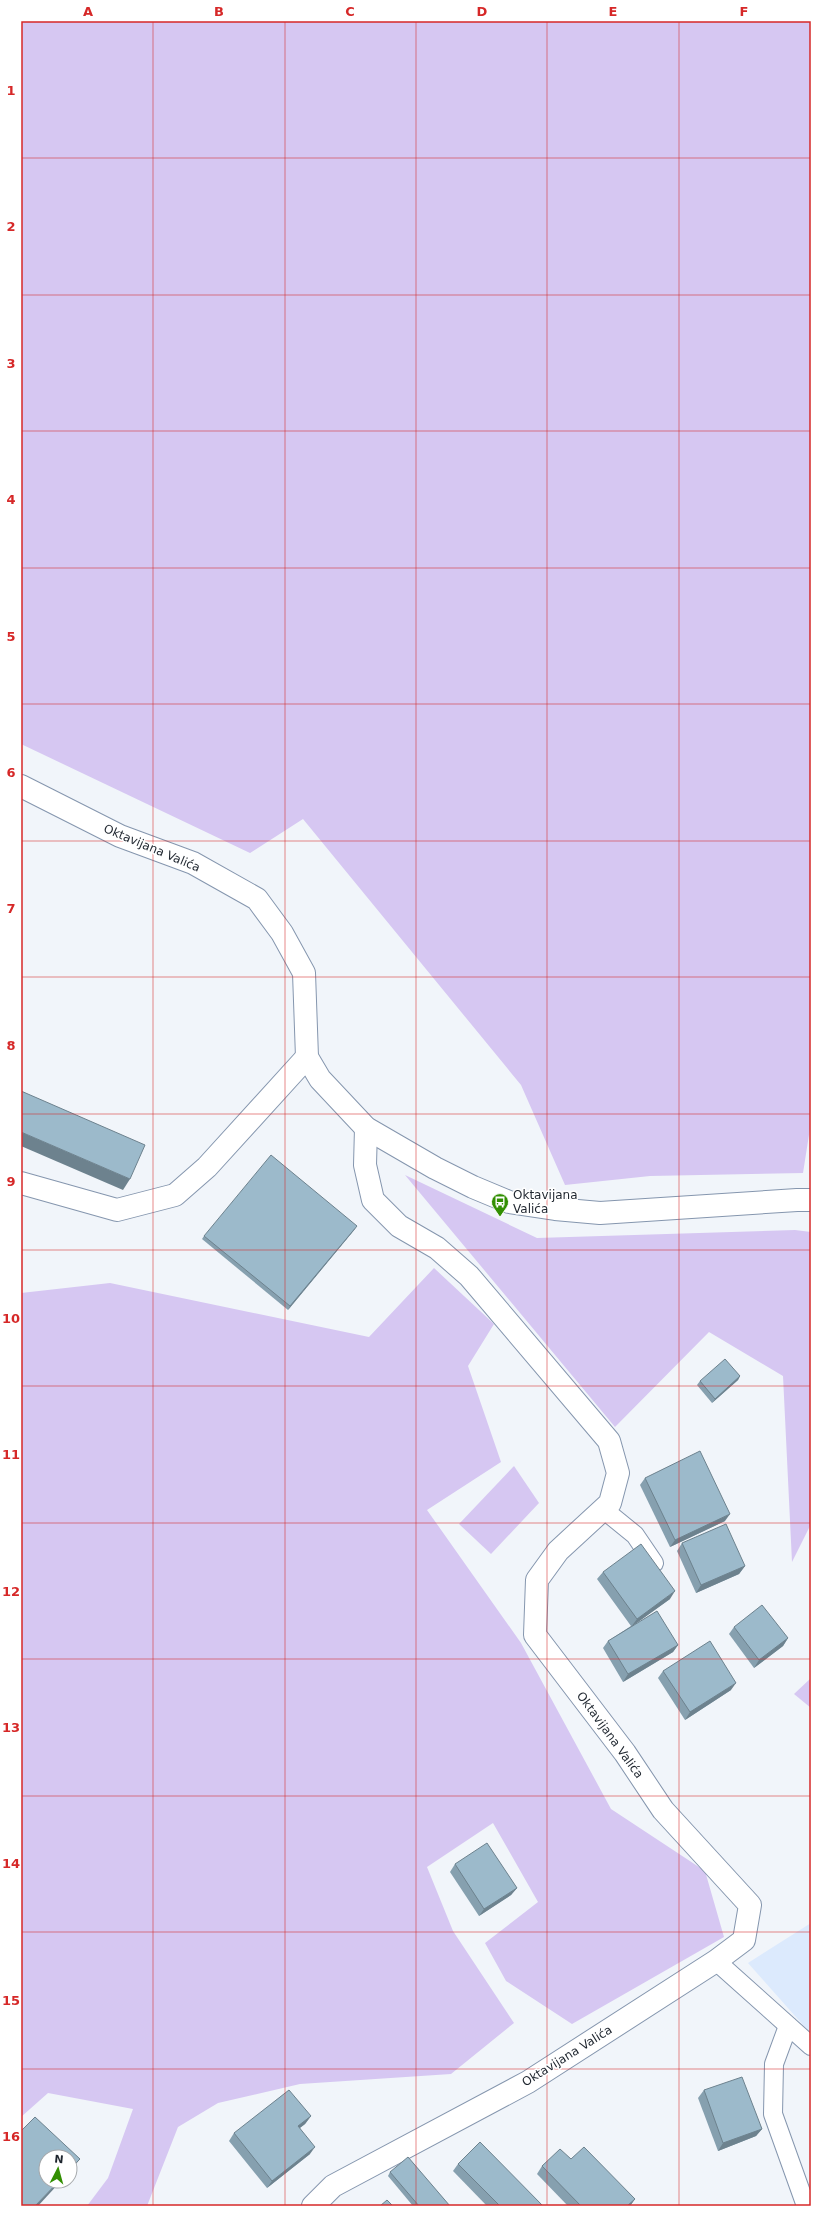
<svg xmlns="http://www.w3.org/2000/svg" width="832" height="2227" viewBox="0 0 832 2227" font-family="'DejaVu Sans',sans-serif">
<style>
.built{fill:#dceafd}
.green{fill:#d6c7f2}
.lines{fill:none;stroke-linecap:round;stroke-linejoin:round}
.service-casing{stroke:#8596ae;stroke-width:20}
.minor-casing{stroke:#8596ae;stroke-width:24}
.service{stroke:#fff;stroke-width:18}
.minor{stroke:#fff;stroke-width:22}
.wall{fill:#86a0af}
.shaded-wall{fill:#6d828e}
.building{fill:#9cbacb;stroke:#6d828e}
.grid{fill:none;stroke:#d62828;stroke-width:1;stroke-opacity:0.55}
.labels{text-anchor:middle;stroke-width:3;stroke-linejoin:round;paint-order:stroke}
.street-label{font-size:12px;fill:#1e252e;stroke:#fff}
.poi-label{font-size:12px;fill:#1e252e;stroke:#fff;text-anchor:start}
.neatline{fill:none;stroke:#d62828;stroke-width:1.5}
.grid-label{font-size:13px;text-anchor:middle;font-weight:bold;fill:#d62828}
</style>
<rect width="100%" height="100%" fill="#f1f5fa"/>
<polygon class="built" points="811,1923 811,2034 748,1963"/>
<g class="green">
<polygon points="21,21 811,21 811,1122 803,1173 650,1176 565,1185 521,1085 303,819 250,853 21,744"/>
<polygon points="405,1175 537,1238 795,1230 811,1232 811,1524 792,1562 783,1376 709,1332 615,1427"/>
<polygon points="434,1268 494,1324 468,1366 501,1462 427,1510 521,1643 611,1809 705,1871 724,1937 572,2024 506,1981 485,1943 538,1902 493,1823 427,1867 453,1931 514,2023 451,2074 300,2084 218,2103 178,2127 147,2206 87,2206 108,2178 133,2109 48,2093 21,2117 21,1293 110,1283 369,1337"/>
<polygon points="514,1466 539,1503 491,1554 459,1524"/>
<polygon points="811,1678 811,1708 794,1694"/>
</g>
<g class="lines">
<g class="service-casing">
<g id="service">
<polyline points="603,1509 635,1535 654,1563"/>
<polyline points="716,1961 811,2046"/>
<polyline points="788,2026 774,2064 773,2114 806,2206"/>
</g>
</g>
<g class="minor-casing">
<g id="minor">
<polyline points="21,786 120,836 193,863 257,899 282,933 304,973 307,1057 320,1079 366,1128 435,1168 473,1187 509,1202 555,1209 600,1213 797,1200 811,1200"/>
<polyline points="21,1183 117,1210 175,1195 207,1167 307,1057"/>
<polyline points="313,2206 333,2186 528,2082 716,1961 744,1940 750,1905 663,1810 625,1753 535,1635 537,1580 558,1551 610,1503 618,1473 609,1441 469,1276 437,1248 399,1226 373,1200 365,1165 366,1128"/>
</g>
</g>
<use href="#service" class="service"/>
<use href="#minor" class="minor"/>
</g>
<g class="wall">
<polygon points="355,1229 288,1310 202,1239 204,1236"/>
<polygon points="740,1376 738,1380 712,1403 697,1385 700,1381"/>
<polygon points="645,1478 725,1521 670,1547 640,1485"/>
<polygon points="682,1543 745,1566 739,1574 696,1593 677,1551"/>
<polygon points="603,1572 670,1599 634,1625 678,1645 673,1652 623,1682 603,1648 608,1641 631,1626 597,1579"/>
<polygon points="734,1627 788,1638 783,1646 754,1668 729,1634"/>
<polygon points="663,1671 731,1690 685,1720 658,1678"/>
<polygon points="455,1864 517,1888 511,1895 479,1916 450,1872"/>
<polygon points="704,2090 762,2129 756,2136 718,2151 698,2098"/>
<polygon points="311,2116 305,2124 300,2128 310,2154 267,2188 229,2141 234,2133"/>
<polygon points="571,2159 635,2199 630,2206 568,2206 537,2174 542,2166"/>
<polygon points="458,2164 543,2206 487,2206 453,2171"/>
<polygon points="390,2172 450,2206 413,2206 388,2176"/>
</g>
<g class="shaded-wall">
<polygon points="21,1132 130,1179 123,1190 21,1146"/>
<polygon points="357,1226 355,1229 288,1310 290,1306"/>
<polygon points="740,1376 738,1380 712,1403 715,1399"/>
<polygon points="730,1514 725,1521 670,1547 675,1540"/>
<polygon points="745,1566 739,1574 696,1593 701,1585"/>
<polygon points="675,1591 670,1599 631,1627 637,1619"/>
<polygon points="788,1638 783,1646 754,1668 759,1660"/>
<polygon points="678,1645 673,1652 623,1682 628,1674"/>
<polygon points="736,1683 731,1690 685,1720 690,1712"/>
<polygon points="517,1888 511,1895 479,1916 484,1909"/>
<polygon points="311,2116 305,2124 293,2133 298,2126"/>
<polygon points="762,2129 756,2136 718,2151 723,2143"/>
<polygon points="315,2147 310,2154 267,2188 272,2181"/>
<polygon points="80,2159 72,2169 70,2172 70,2169"/>
<polygon points="59,2181 61,2181 38,2206 35,2206"/>
<polygon points="635,2199 630,2206 627,2206"/>
</g>
<g class="building">
<polygon points="21,1091 145,1145 130,1179 21,1132"/>
<polygon points="271,1155 357,1226 290,1306 204,1236"/>
<polygon points="725,1359 740,1376 715,1399 700,1381"/>
<polygon points="700,1451 730,1514 675,1540 645,1478"/>
<polygon points="726,1524 745,1566 701,1585 682,1543"/>
<polygon points="641,1544 675,1591 637,1619 603,1572"/>
<polygon points="762,1605 788,1638 759,1660 734,1627"/>
<polygon points="657,1611 678,1645 628,1674 608,1641"/>
<polygon points="710,1641 736,1683 690,1712 663,1671"/>
<polygon points="487,1843 517,1888 484,1909 455,1864"/>
<polygon points="742,2077 762,2129 723,2143 704,2090"/>
<polygon points="289,2090 311,2116 298,2126 315,2147 272,2181 234,2133"/>
<polygon points="35,2117 80,2159 70,2169 70,2157 46,2157 46,2181 59,2181 35,2206 21,2206 21,2131"/>
<polygon points="480,2142 543,2206 500,2206 458,2164"/>
<polygon points="584,2147 635,2199 627,2206 581,2206 542,2166 560,2149 571,2159"/>
<polygon points="408,2157 450,2206 419,2206 390,2172"/>
<polygon points="387,2200 393,2206 380,2206"/>
</g>
<path class="grid" d="M153,21V2206M285,21V2206M416,21V2206M547,21V2206M679,21V2206M21,158H811M21,295H811M21,431H811M21,568H811M21,704H811M21,841H811M21,977H811M21,1114H811M21,1250H811M21,1386H811M21,1523H811M21,1659H811M21,1796H811M21,1932H811M21,2069H811"/>
<defs>
<g id="bus-pin" transform="scale(0.9)"><path d="M0 17L-7.5 6A9.5 9.5 0 1 1 7.5 6Z" fill="#328f02" stroke="#fff"/><path d="M-5-6H5V4H4V6H2V4H-2V6H-4V4H-5ZM-3.5-4V0h7V-4ZM-3.5 1.2v1.5H-2V1.2ZM2 1.2v1.5H3.5V1.2Z" fill="#fff"/></g>
</defs>
<g fill-rule="evenodd">
<use href="#bus-pin" x="500" y="1202"/>
</g>
<g class="labels">
<g class="street-label">
<text transform="translate(152 848) rotate(23)" y="4">Oktavijana Valića</text>
<text transform="translate(610 1735) rotate(54)" y="4">Oktavijana Valića</text>
<text transform="translate(567 2056) rotate(-32)" y="4">Oktavijana Valića</text>
</g>
<g class="poi-label">
<text x="513" y="1199">Oktavijana<tspan x="513" dy="14">Valića</tspan></text>
</g>
</g>
<rect width="832" height="2227" fill="none" stroke="#ffffff" stroke-width="44"/>
<g transform="translate(58 2169) rotate(6)"><circle r="19" fill="#ffffff" stroke="#a5a8ab"/>
<path d="M0-3L7 15L0 10L-7 15Z" fill="#328f02"/>
<text y="-6" font-size="11" font-weight="bold" text-anchor="middle" fill="#1e252e">N</text>
</g>
<rect x="22" y="22" width="788" height="2183" class="neatline"/>
<g class="grid-label">
<text x="88" y="16">A</text>
<text x="219" y="16">B</text>
<text x="350" y="16">C</text>
<text x="482" y="16">D</text>
<text x="613" y="16">E</text>
<text x="744" y="16">F</text>
<text x="11" y="95">1</text>
<text x="11" y="231">2</text>
<text x="11" y="368">3</text>
<text x="11" y="504">4</text>
<text x="11" y="641">5</text>
<text x="11" y="777">6</text>
<text x="11" y="913">7</text>
<text x="11" y="1050">8</text>
<text x="11" y="1186">9</text>
<text x="11" y="1323">10</text>
<text x="11" y="1459">11</text>
<text x="11" y="1596">12</text>
<text x="11" y="1732">13</text>
<text x="11" y="1868">14</text>
<text x="11" y="2005">15</text>
<text x="11" y="2141">16</text>
</g>
</svg>
